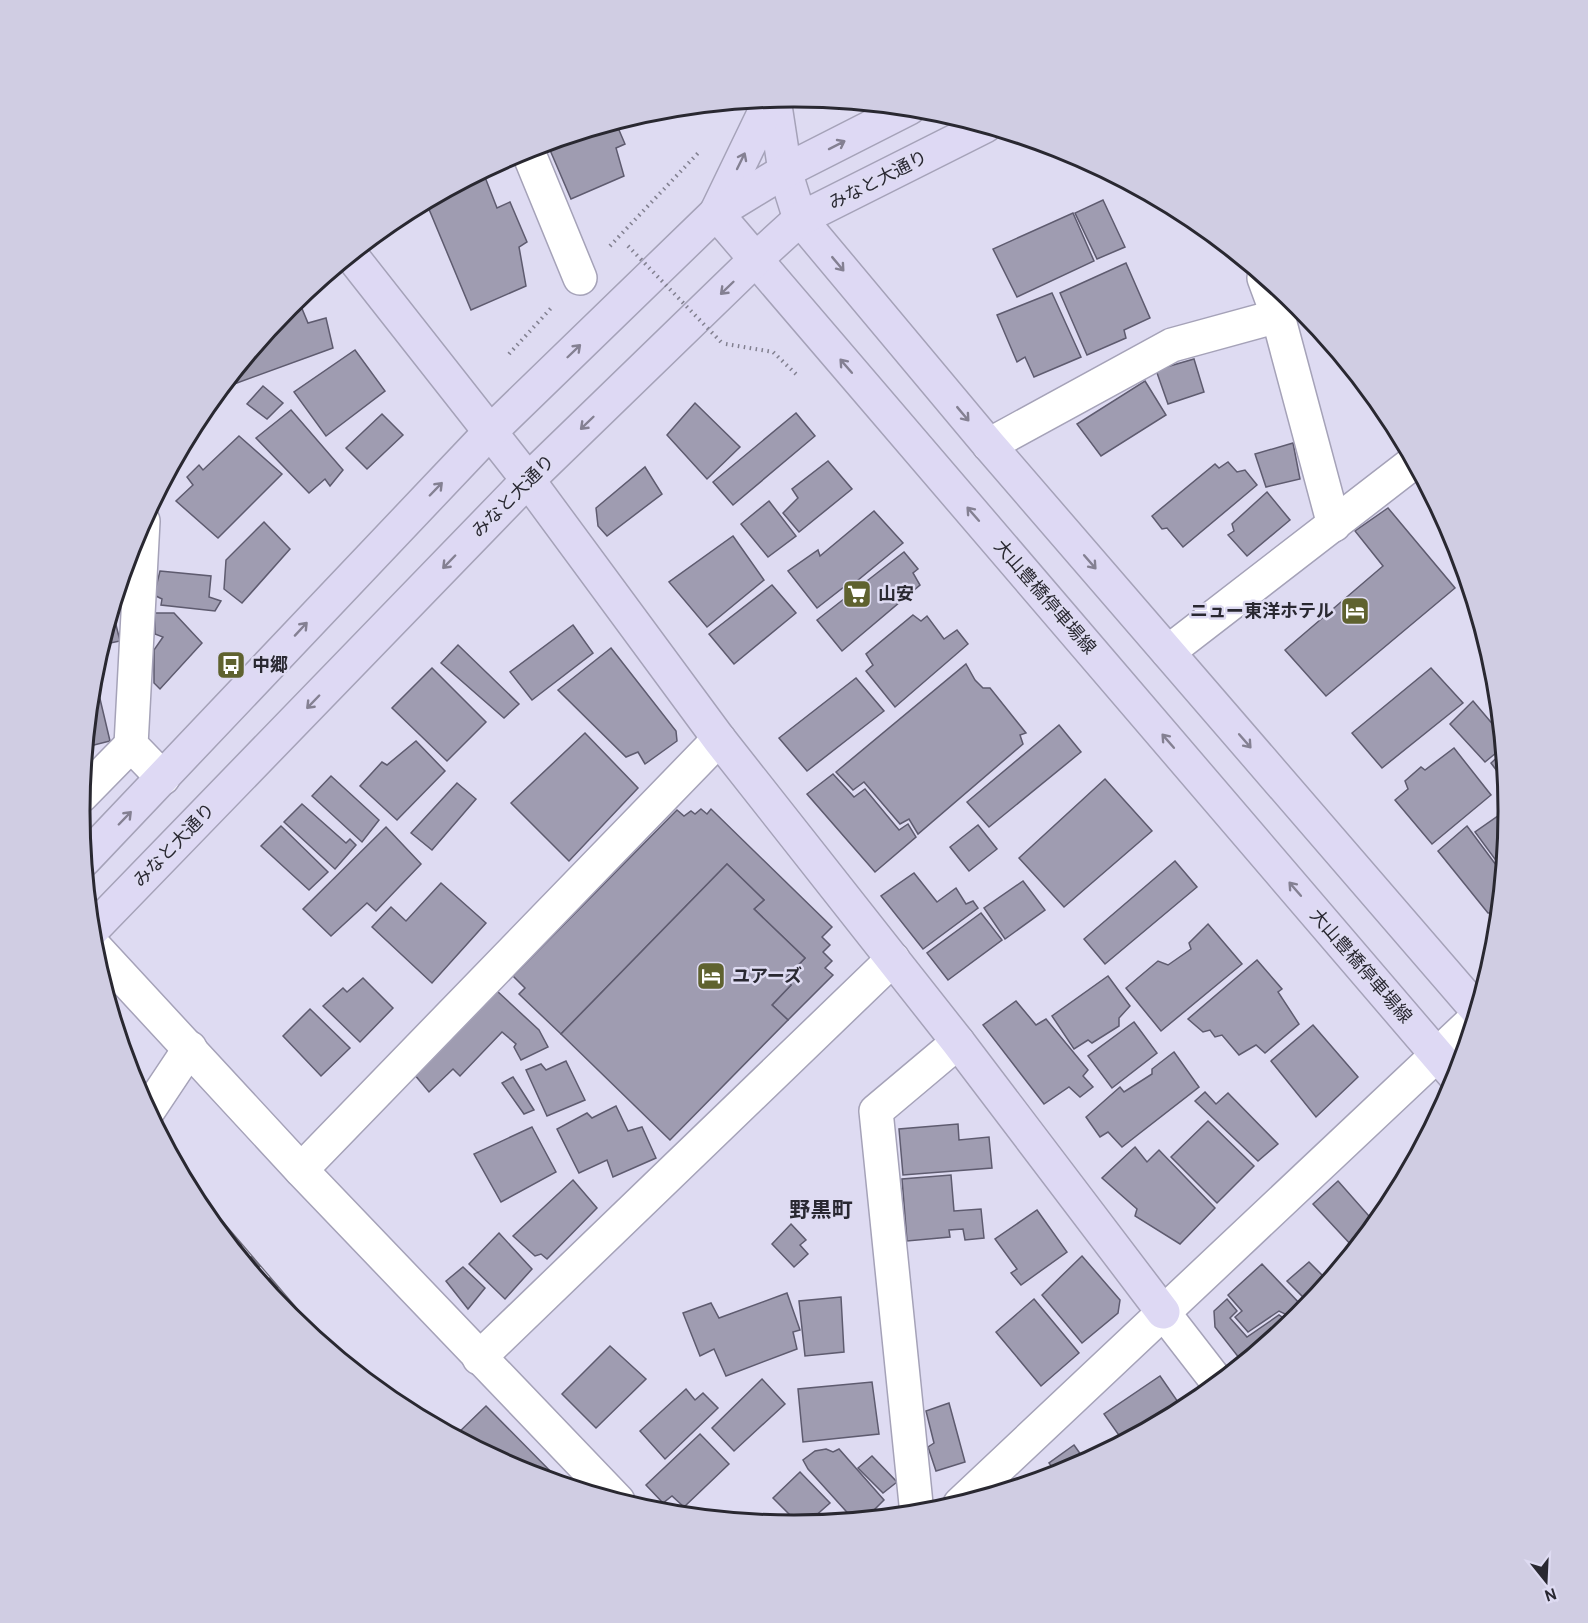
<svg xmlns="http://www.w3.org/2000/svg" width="1588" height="1623" viewBox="0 0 1588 1623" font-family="Cabin,'Noto Sans JP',sans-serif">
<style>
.building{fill:#9f9cb1;stroke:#5e5b6f;stroke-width:1.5}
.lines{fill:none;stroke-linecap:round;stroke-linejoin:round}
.street-casing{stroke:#a5a2b8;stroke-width:36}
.secondary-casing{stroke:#a5a2b8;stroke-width:36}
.path{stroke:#828090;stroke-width:4;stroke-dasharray:1.5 4.5;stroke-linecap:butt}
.street{stroke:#fff;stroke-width:33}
.secondary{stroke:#ded9f4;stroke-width:33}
.rail-casing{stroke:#6e6c7a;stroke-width:7}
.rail{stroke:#dedbf2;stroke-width:4.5;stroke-dasharray:14;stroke-linecap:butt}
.path-bridge{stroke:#828090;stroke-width:4;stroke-dasharray:1.5 4.5;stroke-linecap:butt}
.oneway{stroke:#848092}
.labels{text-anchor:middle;stroke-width:5;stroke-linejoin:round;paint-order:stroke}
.street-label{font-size:18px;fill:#292831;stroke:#dedbf2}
.poi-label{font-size:18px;font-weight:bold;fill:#292831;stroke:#dedbf2;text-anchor:start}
.quarter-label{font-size:21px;font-weight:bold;fill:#292831;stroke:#dedbf2}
.rim{fill:none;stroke:#292831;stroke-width:3}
</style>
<rect width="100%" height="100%" fill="#dedbf2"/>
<g class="building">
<polygon points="616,123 625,144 616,148 624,176 571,199 547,143"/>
<polygon points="483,172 497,208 510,202 527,242 519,247 526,286 471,310 426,202"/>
<polygon points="1103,200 1125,247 1097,259 1075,213"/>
<polygon points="1073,213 1094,261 1017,297 993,249"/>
<polygon points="1126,263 1150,318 1124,330 1126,338 1087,355 1060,293"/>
<polygon points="1052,293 1081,357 1034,377 1025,357 1017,362 997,315"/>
<polygon points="298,299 308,323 326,318 333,348 226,387 225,384"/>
<polygon points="355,350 385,391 326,436 294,392"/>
<polygon points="1194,359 1204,392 1168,404 1156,370"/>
<polygon points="1145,381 1166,415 1101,456 1077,424"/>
<polygon points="263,386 283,403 267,419 247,404"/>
<polygon points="695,403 740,447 707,479 667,435"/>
<polygon points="291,410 343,470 330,486 325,479 309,493 256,438"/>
<polygon points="796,413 815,436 733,505 713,482"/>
<polygon points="382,414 403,435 367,469 346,448"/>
<polygon points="239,436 282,474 218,538 176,501 193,485 187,477 199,465 203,470"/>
<polygon points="1293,443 1300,479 1266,487 1255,454"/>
<polygon points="828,461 852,489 799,532 783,513 798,498 792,489"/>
<polygon points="1228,462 1237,472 1245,470 1257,485 1183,547 1167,528 1162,529 1152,516 1215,464 1219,468"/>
<polygon points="645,467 662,494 607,536 598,526 596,508"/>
<polygon points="1267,492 1290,520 1247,556 1228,535 1234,531 1232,524"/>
<polygon points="769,501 796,536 768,557 741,524"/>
<polygon points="1388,508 1455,588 1326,696 1285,650 1383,566 1355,531"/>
<polygon points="874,511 903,543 852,585 844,587 817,608 788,571 818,550 820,556"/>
<polygon points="264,522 290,549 242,603 224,589 226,560"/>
<polygon points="733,536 764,580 707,627 669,582"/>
<polygon points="904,552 918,569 913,573 920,585 842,651 817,620"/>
<polygon points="160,571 211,576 209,597 221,601 215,611 161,605 162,599 154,595"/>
<polygon points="772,585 796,613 734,664 709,634"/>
<polygon points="112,609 120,641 101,645"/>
<polygon points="155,613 174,613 202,643 160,689 154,683 154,650 163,637 155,634"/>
<polygon points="913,615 921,621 927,616 944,639 957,630 968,644 895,707 866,671 873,665 866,654"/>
<polygon points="573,625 593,653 532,700 510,672"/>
<polygon points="458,645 519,704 504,718 441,663"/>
<polygon points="611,648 676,731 677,741 645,764 638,752 626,757 558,690"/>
<polygon points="966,664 975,680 983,688 990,688 1026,733 1020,735 1023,744 918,834 909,819 900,824 864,782 853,790 836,772"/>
<polygon points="432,668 486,722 447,761 392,708"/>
<polygon points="1431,668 1463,703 1382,768 1352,733"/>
<polygon points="856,678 884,711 807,771 779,738"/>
<polygon points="96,682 110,741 86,747 92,683"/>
<polygon points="1473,701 1501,734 1502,748 1485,762 1450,724"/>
<polygon points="1059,725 1081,752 989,827 967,802"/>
<polygon points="585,733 638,788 569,861 511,803"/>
<polygon points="416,741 445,771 397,820 360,786 382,762 387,765"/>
<polygon points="1454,748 1491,795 1432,844 1395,800 1408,789 1405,781 1421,767 1425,770"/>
<polygon points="1503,752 1504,771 1500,775 1491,763"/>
<polygon points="833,774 854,797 865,789 899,830 908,824 916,837 875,872 807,794"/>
<polygon points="331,776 379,820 362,842 312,796"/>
<polygon points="1105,779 1152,831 1064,907 1019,858"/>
<polygon points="457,783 476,799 432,850 411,833"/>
<polygon points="302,804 346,843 350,839 356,845 335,869 284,822"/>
<polygon points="701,809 707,814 711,809 832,927 822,937 830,945 823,952 832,961 825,968 833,975 788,1020 772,1005 791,985 785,979 805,958 754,909 764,900 727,864 561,1034 519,994 525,988 513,976 677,810 684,816 691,811 695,814"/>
<polygon points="1508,809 1508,812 1503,870 1475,832"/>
<polygon points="978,825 997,849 969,871 950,847"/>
<polygon points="281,826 328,872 309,890 261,846"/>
<polygon points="1467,826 1502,873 1498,913 1488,913 1438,851"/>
<polygon points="386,827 421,864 376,911 367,903 331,936 303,909"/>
<polygon points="1175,861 1197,887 1105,964 1084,939"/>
<polygon points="727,864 764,900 754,909 805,958 785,979 791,985 772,1005 788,1020 670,1140 561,1034"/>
<polygon points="914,873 937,902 956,888 966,904 973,901 978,908 923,949 881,896"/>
<polygon points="1023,881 1045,910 1005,939 984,908"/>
<polygon points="441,883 486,923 432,983 372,927 391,907 406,921"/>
<polygon points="981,913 1002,940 948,980 927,953"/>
<polygon points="1208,924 1242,964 1161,1031 1126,988 1158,961 1168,965 1191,949 1189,943"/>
<polygon points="1257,960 1282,989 1278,992 1299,1024 1265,1053 1256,1045 1239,1055 1222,1035 1215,1037 1210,1030 1203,1032 1188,1019"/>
<polygon points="1108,976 1130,1006 1119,1018 1119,1026 1092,1043 1088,1040 1074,1049 1052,1016"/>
<polygon points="363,978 393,1008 360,1042 323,1006 343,988 347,992"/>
<polygon points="497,991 539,1030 548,1047 521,1060 514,1047 516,1044 502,1032 460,1076 453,1069 429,1092 414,1074"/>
<polygon points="1016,1001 1036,1025 1046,1019 1088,1070 1083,1076 1093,1087 1080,1097 1069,1087 1044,1104 983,1025"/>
<polygon points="310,1009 350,1048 321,1076 283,1036"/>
<polygon points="1134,1022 1157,1053 1112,1088 1088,1056"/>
<polygon points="1313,1025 1358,1077 1316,1117 1271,1061"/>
<polygon points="1174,1052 1199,1087 1122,1147 1108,1132 1100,1137 1086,1117 1120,1087 1124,1092 1152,1074 1152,1069"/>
<polygon points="566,1061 585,1100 547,1116 526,1070 541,1064 546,1070"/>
<polygon points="513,1077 534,1110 524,1114 502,1083"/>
<polygon points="1205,1092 1216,1104 1228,1093 1278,1144 1258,1161 1195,1101"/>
<polygon points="616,1106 628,1131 642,1127 656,1158 613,1177 607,1160 579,1173 557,1129 587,1113 592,1118"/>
<polygon points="1208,1121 1254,1166 1217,1203 1171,1157"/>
<polygon points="958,1124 959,1140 989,1137 992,1168 903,1175 899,1129"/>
<polygon points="532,1127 556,1172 501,1202 474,1154"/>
<polygon points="1135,1147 1147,1162 1159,1150 1215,1208 1180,1244 1135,1216 1137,1209 1102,1178"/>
<polygon points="951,1175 954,1211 981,1209 984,1238 965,1240 963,1229 949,1230 950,1237 907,1241 902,1179"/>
<polygon points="573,1180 597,1208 547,1259 541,1254 535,1256 513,1236"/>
<polygon points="1338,1181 1376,1224 1355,1249 1313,1204"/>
<polygon points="1037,1210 1067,1252 1021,1285 1011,1273 1017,1269 995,1239"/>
<polygon points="791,1224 806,1240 800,1245 808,1254 794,1267 772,1244"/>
<polygon points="499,1233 532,1269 505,1299 469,1264"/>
<polygon points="1082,1256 1120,1300 1118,1313 1082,1343 1042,1295"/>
<polygon points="1309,1262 1328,1281 1310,1304 1287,1281"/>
<polygon points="1262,1264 1301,1305 1287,1315 1279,1311 1248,1332 1235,1317 1242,1311 1228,1295"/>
<polygon points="463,1267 485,1288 468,1309 446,1281"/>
<polygon points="787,1293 800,1330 793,1332 797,1349 726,1376 714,1349 700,1356 683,1313 711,1303 719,1318"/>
<polygon points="841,1297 844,1352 805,1356 799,1301"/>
<polygon points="1034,1299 1079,1353 1041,1386 996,1332"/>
<polygon points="1227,1299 1237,1311 1230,1318 1247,1337 1279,1315 1285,1319 1301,1307 1304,1310 1243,1363 1215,1327 1214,1311"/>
<polygon points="610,1346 646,1379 596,1428 562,1394"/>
<polygon points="1160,1376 1178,1402 1123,1441 1104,1414"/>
<polygon points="762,1379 785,1404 734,1451 712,1428"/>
<polygon points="872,1382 879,1434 803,1442 798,1389"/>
<polygon points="686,1389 695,1400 703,1393 718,1408 665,1459 640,1431"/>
<polygon points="949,1403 965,1462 936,1471 928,1447 934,1443 926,1411"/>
<polygon points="486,1406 563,1484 520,1471 455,1436"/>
<polygon points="700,1434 729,1464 684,1507 672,1496 663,1503 646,1485"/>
<polygon points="1074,1445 1086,1462 1058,1475 1049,1463"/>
<polygon points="826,1449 833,1452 839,1449 884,1500 865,1519 854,1520 808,1469 803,1460 815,1451"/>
<polygon points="872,1456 897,1482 883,1493 858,1468"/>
<polygon points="800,1472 830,1503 805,1525 800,1525 773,1498"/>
</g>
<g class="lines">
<g class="street-casing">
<g id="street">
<polyline points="527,149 580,278"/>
<polyline points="1264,278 1278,316 1334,525"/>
<polyline points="989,445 1172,345 1278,316"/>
<polyline points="143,521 131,745 163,778"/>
<polyline points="1168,652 1414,462"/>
<polyline points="81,796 131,745"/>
<polyline points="93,945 301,1170 618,1501"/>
<polyline points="148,1111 190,1048"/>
<polyline points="301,1170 719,739"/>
<polyline points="1163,1312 1218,1383"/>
<polyline points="479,1358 893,959"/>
<polyline points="960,1504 1474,1020"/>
<polyline points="917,1514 876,1111 958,1042"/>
</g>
</g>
<g class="secondary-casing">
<g id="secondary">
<polyline points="774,99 785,171 800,219 989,445 1477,1010"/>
<polyline points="716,213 1456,1077"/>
<polyline points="716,213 771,99"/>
<polyline points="351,255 528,480 719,739 958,1042 1163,1312"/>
<polyline points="84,860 489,433 716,213 785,171 909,108"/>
<polyline points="91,931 528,480 755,260 800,219 985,126"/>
</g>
</g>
<g class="path">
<polyline points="610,246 700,151"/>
<polyline points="726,344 773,352 798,376"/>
<polyline points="509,354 553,306"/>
</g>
<use href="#street" class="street"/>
<use href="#secondary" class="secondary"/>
<g class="rail-casing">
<polyline id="rail" points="186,1183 327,1348"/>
</g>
<use href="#rail" class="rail"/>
<polyline class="path-bridge" points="628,246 723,344"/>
</g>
<defs><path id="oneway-shaft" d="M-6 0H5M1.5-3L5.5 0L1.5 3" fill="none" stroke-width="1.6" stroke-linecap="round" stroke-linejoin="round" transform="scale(1.5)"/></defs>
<g class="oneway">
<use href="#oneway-shaft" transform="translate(837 145) rotate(-27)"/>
<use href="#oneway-shaft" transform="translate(741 161) rotate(-64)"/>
<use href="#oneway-shaft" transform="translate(838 264) rotate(50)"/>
<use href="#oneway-shaft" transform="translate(727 288) rotate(136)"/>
<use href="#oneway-shaft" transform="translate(574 351) rotate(-44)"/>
<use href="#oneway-shaft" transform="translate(846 366) rotate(-131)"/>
<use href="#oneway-shaft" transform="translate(963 414) rotate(50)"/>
<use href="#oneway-shaft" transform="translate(587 423) rotate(136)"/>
<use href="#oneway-shaft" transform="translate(436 489) rotate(-46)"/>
<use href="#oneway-shaft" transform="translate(973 514) rotate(-131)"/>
<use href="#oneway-shaft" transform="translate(449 562) rotate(134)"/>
<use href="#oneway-shaft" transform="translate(1090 562) rotate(49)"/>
<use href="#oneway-shaft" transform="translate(301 629) rotate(-47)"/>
<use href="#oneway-shaft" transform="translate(313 702) rotate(134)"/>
<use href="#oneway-shaft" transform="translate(1168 741) rotate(-131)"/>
<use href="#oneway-shaft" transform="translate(1245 741) rotate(49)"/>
<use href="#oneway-shaft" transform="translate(125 818) rotate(-46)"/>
<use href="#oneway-shaft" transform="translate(1295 889) rotate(-131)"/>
</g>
<defs>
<g id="supermarket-square" transform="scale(1.5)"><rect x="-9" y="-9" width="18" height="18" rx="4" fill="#5f622f" stroke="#dedbf2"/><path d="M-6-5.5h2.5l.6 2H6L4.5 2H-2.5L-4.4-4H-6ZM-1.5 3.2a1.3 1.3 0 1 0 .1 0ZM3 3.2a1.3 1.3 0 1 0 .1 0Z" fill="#fff"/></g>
<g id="hotel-square" transform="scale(1.5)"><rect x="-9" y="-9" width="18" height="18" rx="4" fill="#5f622f" stroke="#dedbf2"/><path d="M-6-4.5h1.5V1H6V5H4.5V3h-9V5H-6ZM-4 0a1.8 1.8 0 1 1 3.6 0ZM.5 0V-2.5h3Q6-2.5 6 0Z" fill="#fff"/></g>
<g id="bus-square" transform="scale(1.5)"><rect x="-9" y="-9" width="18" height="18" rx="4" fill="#5f622f" stroke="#dedbf2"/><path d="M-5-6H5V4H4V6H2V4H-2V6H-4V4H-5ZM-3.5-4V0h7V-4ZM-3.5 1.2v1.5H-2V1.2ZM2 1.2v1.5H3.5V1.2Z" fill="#fff"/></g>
</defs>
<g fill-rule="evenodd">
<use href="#supermarket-square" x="857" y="594"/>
<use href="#hotel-square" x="1355" y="611"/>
<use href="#bus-square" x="231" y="665"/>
<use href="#hotel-square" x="711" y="976"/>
</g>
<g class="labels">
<g class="street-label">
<text transform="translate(878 180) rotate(-27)" y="6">みなと大通り</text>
<text transform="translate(513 496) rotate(-45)" y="6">みなと大通り</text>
<text transform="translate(1045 597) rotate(49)" y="6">大山豊橋停車場線</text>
<text transform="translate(174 845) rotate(-46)" y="6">みなと大通り</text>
<text transform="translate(1361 966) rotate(49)" y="6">大山豊橋停車場線</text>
</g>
<g class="poi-label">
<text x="878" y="600">山安</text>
<text x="1334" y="617" text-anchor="end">ニュー東洋ホテル</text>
<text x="252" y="671">中郷</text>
<text x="732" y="982">ユアーズ</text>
</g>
<g class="quarter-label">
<text x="821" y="1217">野黒町</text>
</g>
</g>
<path d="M0 0H1588V1623H0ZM90 811a704 704 0 1 1 1408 0a704 704 0 1 1-1408 0Z" fill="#d0cde3" fill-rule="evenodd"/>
<path class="rim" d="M90 811a704 704 0 1 1 1408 0a704 704 0 1 1-1408 0Z"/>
<g transform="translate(1546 1581) rotate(162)" stroke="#dedbf2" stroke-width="4.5" paint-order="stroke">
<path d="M0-4.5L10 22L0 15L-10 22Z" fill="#292831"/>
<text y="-9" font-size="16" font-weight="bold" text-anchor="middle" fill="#292831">N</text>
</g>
</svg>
